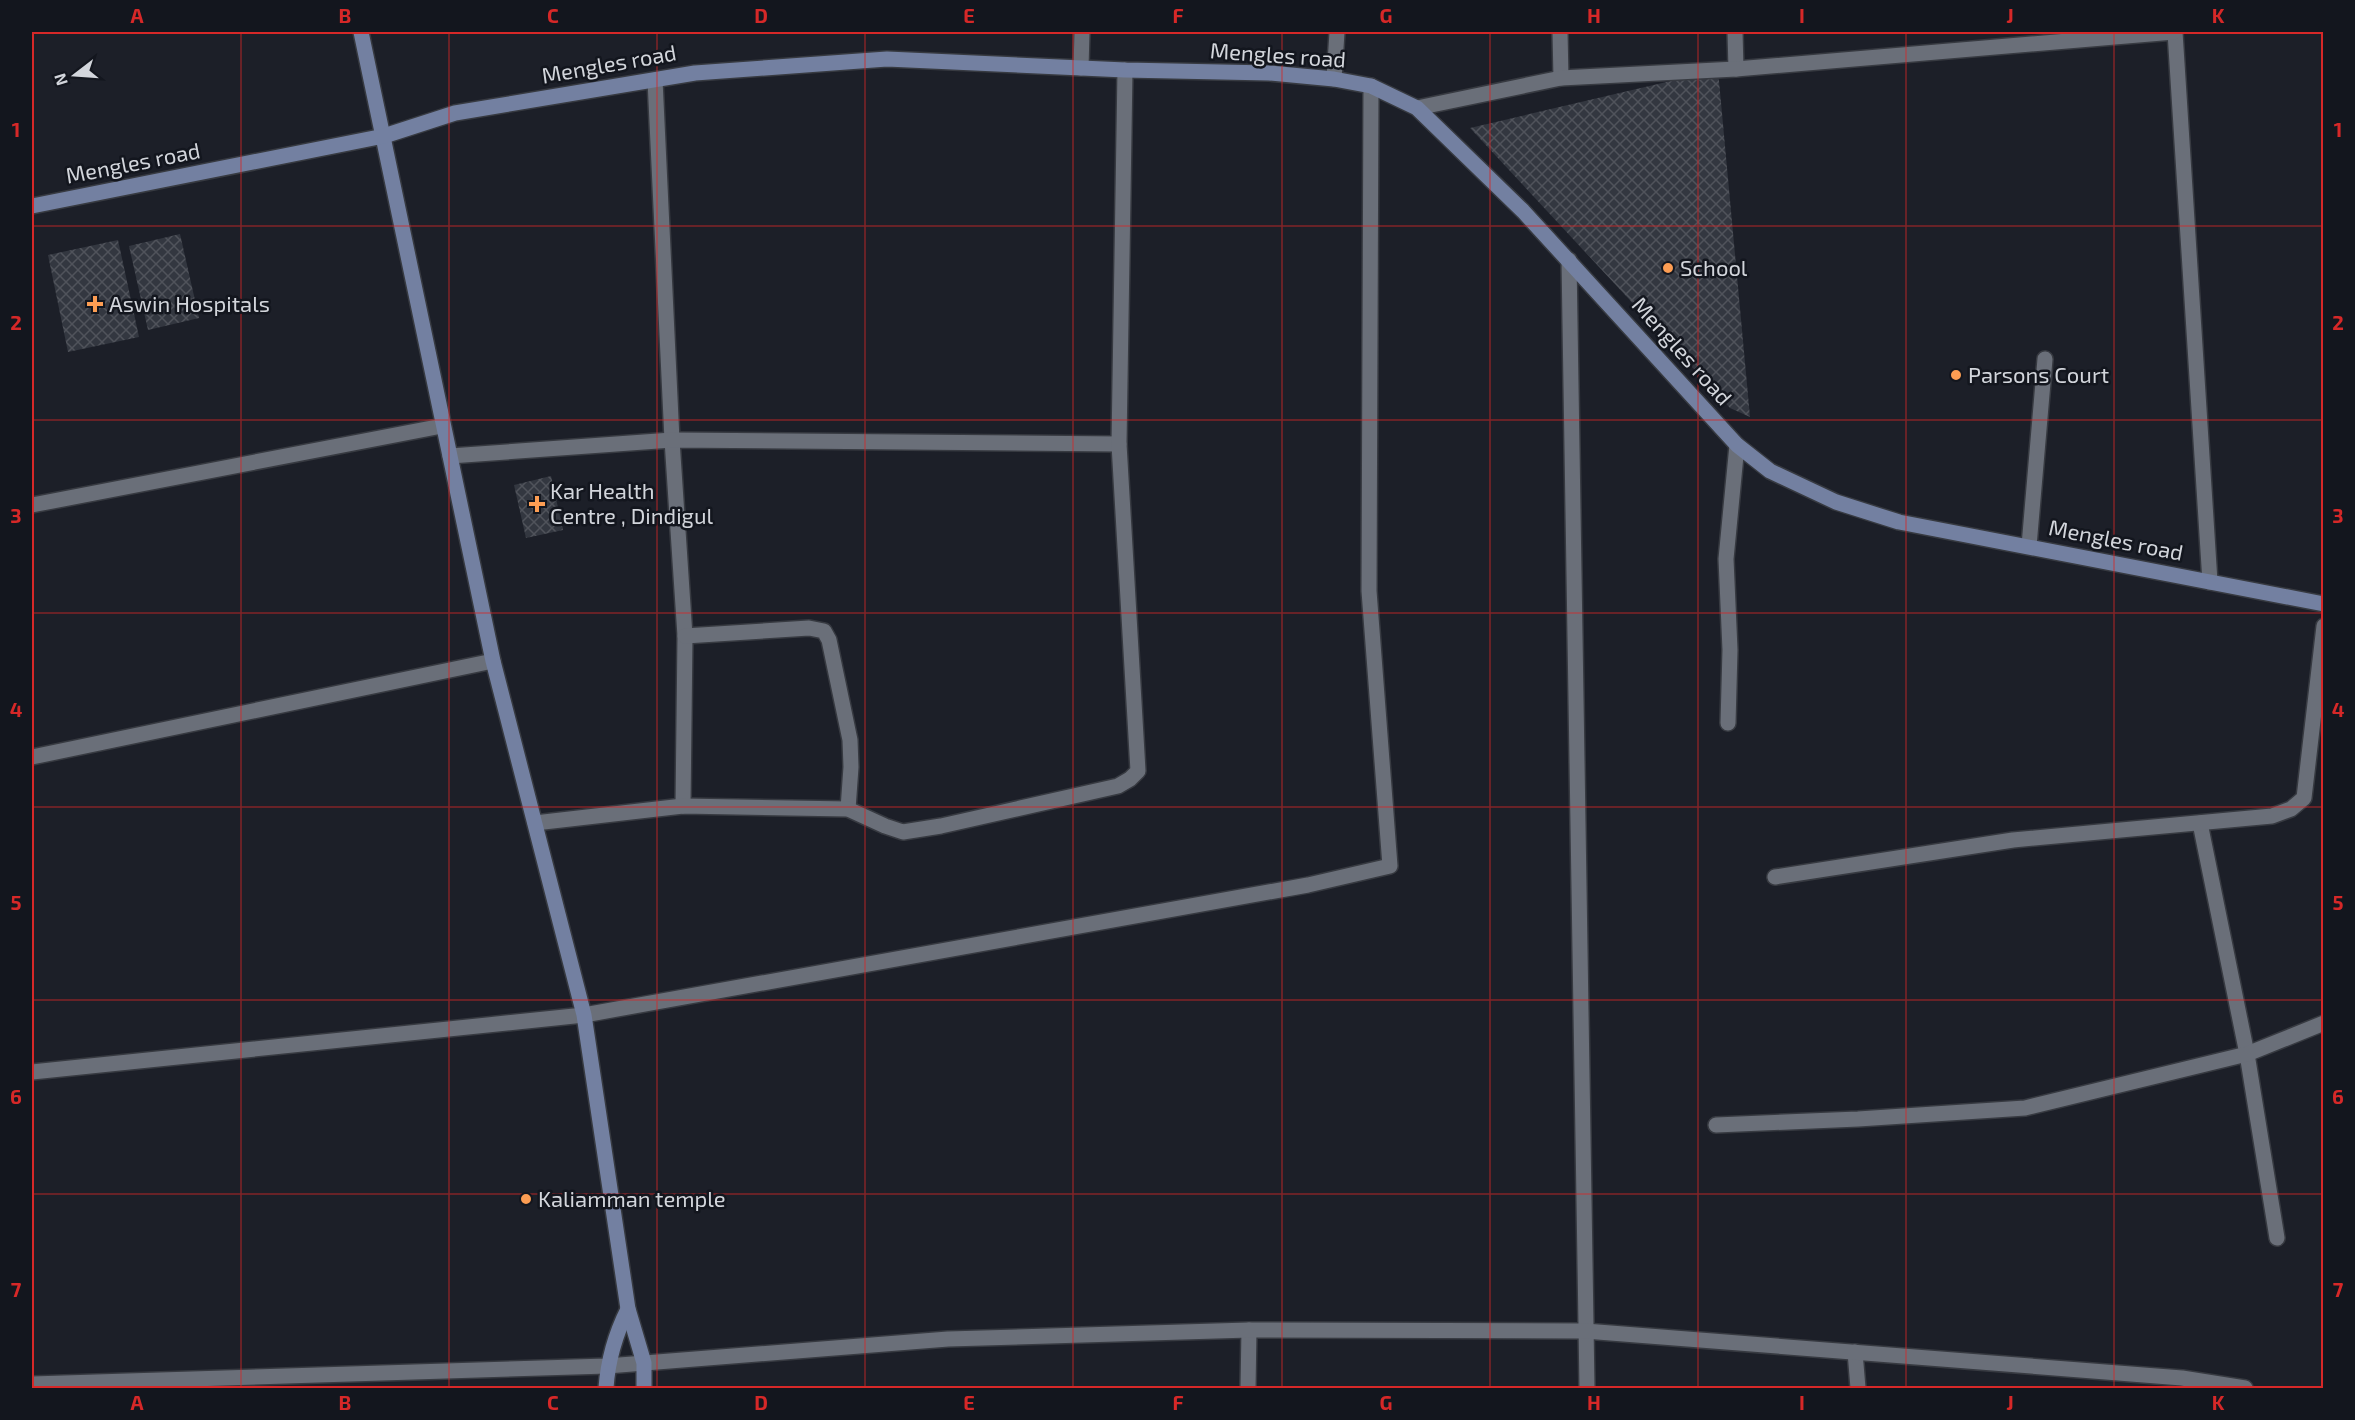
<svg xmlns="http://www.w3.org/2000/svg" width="2355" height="1420" viewBox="0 0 2355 1420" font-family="'Exo 2',sans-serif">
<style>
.building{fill:url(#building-cross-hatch)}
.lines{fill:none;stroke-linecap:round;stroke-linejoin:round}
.minor-casing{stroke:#373a41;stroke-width:18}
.tertiary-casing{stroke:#373a41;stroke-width:18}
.secondary-casing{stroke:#373a41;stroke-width:18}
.minor{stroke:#6a6f79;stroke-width:15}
.tertiary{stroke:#6a6f79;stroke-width:15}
.secondary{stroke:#7380a1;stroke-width:15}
.grid{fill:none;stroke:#d62828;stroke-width:1.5;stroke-opacity:0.55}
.poi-dot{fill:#fc9d53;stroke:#13161e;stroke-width:2}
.labels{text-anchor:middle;stroke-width:5;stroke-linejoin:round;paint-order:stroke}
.street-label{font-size:22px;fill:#d2d5db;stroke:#13161e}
.poi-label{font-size:22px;fill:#d2d5db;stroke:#13161e;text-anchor:start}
.neatline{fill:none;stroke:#d62828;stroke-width:2}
.grid-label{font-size:20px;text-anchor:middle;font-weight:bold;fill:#d62828}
</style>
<defs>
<pattern id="building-cross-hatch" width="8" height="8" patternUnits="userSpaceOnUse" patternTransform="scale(1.5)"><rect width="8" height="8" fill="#333740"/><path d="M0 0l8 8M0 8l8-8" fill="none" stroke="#50535b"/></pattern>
</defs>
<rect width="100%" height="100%" fill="#1c1f28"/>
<g class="building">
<polygon points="1718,70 1750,417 1730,408 1470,128"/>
<polygon points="180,234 199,318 148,330 129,246"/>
<polygon points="118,240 139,337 68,352 48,255"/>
<polygon points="551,476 563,530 526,538 514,485"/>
</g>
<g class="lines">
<g class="minor-casing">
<g id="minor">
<polyline points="1560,32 1561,78"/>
<polyline points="1735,32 1736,69"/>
<polyline points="2175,32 2210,582"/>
<polyline points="1081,68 1082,32"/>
<polyline points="1334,79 1337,32"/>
<polyline points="655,80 672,440 685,636 683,806"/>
<polyline points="1417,108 1561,78 1736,69 2174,32"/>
<polyline points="1569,260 1587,1388"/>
<polyline points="450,456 672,440 1119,444"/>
<polyline points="32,505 442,426"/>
<polyline points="2029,546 2045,359"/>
<polyline points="685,636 809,628 824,631 829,640 850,740 851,767 848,809"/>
<polyline points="1728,723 1730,650 1726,559 1737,445"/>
<polyline points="32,757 493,661"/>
<polyline points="535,823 683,806 848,809 885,826 903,832 941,826 1118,786 1130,779 1138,771 1119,444 1125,70"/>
<polyline points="2200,823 2247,1054 2277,1238"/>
<polyline points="1775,877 2013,840 2272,816 2291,809 2304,798 2324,626"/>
<polyline points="32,1072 584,1015 1308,885 1390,866 1369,591 1371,86"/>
<polyline points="1716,1125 1858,1119 2025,1108 2247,1054 2324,1023"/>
<polyline points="1855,1352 1858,1388"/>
<polyline points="1248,1388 1249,1330"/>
</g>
</g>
<g class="tertiary-casing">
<polyline id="tertiary" points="32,1384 607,1366 948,1339 1249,1330 1585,1331 2182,1378 2245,1388"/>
</g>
<g class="secondary-casing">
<g id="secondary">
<polyline points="361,32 493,661 584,1015 628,1309 644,1363 644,1388"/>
<polyline points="32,206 384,136 455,113 695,73 887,59 1125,70 1269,73 1334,79 1371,86 1417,108 1523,211 1737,445 1770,471 1836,502 1899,522 2324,604"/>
<path d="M606,1388C608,1359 615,1335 628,1309"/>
</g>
</g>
<use href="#minor" class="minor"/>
<use href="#tertiary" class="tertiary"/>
<use href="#secondary" class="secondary"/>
</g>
<path class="grid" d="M241,32V1388M449,32V1388M657,32V1388M865,32V1388M1073,32V1388M1282,32V1388M1490,32V1388M1698,32V1388M1906,32V1388M2114,32V1388M32,226H2324M32,420H2324M32,613H2324M32,807H2324M32,1000H2324M32,1194H2324"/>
<g class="poi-dot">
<circle cx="1668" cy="268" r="6"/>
<path d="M92 295h6v6h6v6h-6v6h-6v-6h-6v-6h6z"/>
<circle cx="1956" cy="375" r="6"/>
<path d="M534 495h6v6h6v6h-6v6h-6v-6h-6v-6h6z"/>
<circle cx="526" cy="1199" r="6"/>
</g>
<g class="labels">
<g class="street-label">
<text transform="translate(1278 55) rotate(4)" y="8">Mengles road</text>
<text transform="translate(609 64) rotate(-10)" y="8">Mengles road</text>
<text transform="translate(133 163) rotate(-11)" y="8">Mengles road</text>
<text transform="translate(1682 351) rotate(48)" y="8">Mengles road</text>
<text transform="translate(2116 540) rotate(11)" y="8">Mengles road</text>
</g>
<g class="poi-label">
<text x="1680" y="276">School</text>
<text x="109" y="312">Aswin Hospitals</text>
<text x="1968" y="383">Parsons Court</text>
<text x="550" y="499">Kar Health<tspan x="550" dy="25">Centre , Dindigul</tspan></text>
<text x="538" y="1207">Kaliamman temple</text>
</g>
</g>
<rect width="2355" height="1420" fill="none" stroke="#13161e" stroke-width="66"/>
<g transform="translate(75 75) rotate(253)" stroke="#13161e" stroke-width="4.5" paint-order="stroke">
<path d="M0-4.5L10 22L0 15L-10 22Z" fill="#d2d5db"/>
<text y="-9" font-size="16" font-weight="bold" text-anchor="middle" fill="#d2d5db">N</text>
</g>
<rect x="33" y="33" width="2289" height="1354" class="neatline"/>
<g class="grid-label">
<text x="137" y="23">A</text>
<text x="345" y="23">B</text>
<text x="553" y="23">C</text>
<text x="761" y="23">D</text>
<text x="969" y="23">E</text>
<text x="1178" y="23">F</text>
<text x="1386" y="23">G</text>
<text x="1594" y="23">H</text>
<text x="1802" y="23">I</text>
<text x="2010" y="23">J</text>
<text x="2218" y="23">K</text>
<text x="16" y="137">1</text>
<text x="2338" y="137">1</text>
<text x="16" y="330">2</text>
<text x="2338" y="330">2</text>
<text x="16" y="523">3</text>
<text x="2338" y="523">3</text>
<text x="16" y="717">4</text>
<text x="2338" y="717">4</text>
<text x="16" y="910">5</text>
<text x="2338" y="910">5</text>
<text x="16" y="1104">6</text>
<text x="2338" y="1104">6</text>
<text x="16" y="1297">7</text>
<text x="2338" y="1297">7</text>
<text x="137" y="1410">A</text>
<text x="345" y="1410">B</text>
<text x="553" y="1410">C</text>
<text x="761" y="1410">D</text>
<text x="969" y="1410">E</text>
<text x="1178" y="1410">F</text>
<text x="1386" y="1410">G</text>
<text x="1594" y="1410">H</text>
<text x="1802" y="1410">I</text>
<text x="2010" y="1410">J</text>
<text x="2218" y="1410">K</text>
</g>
</svg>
